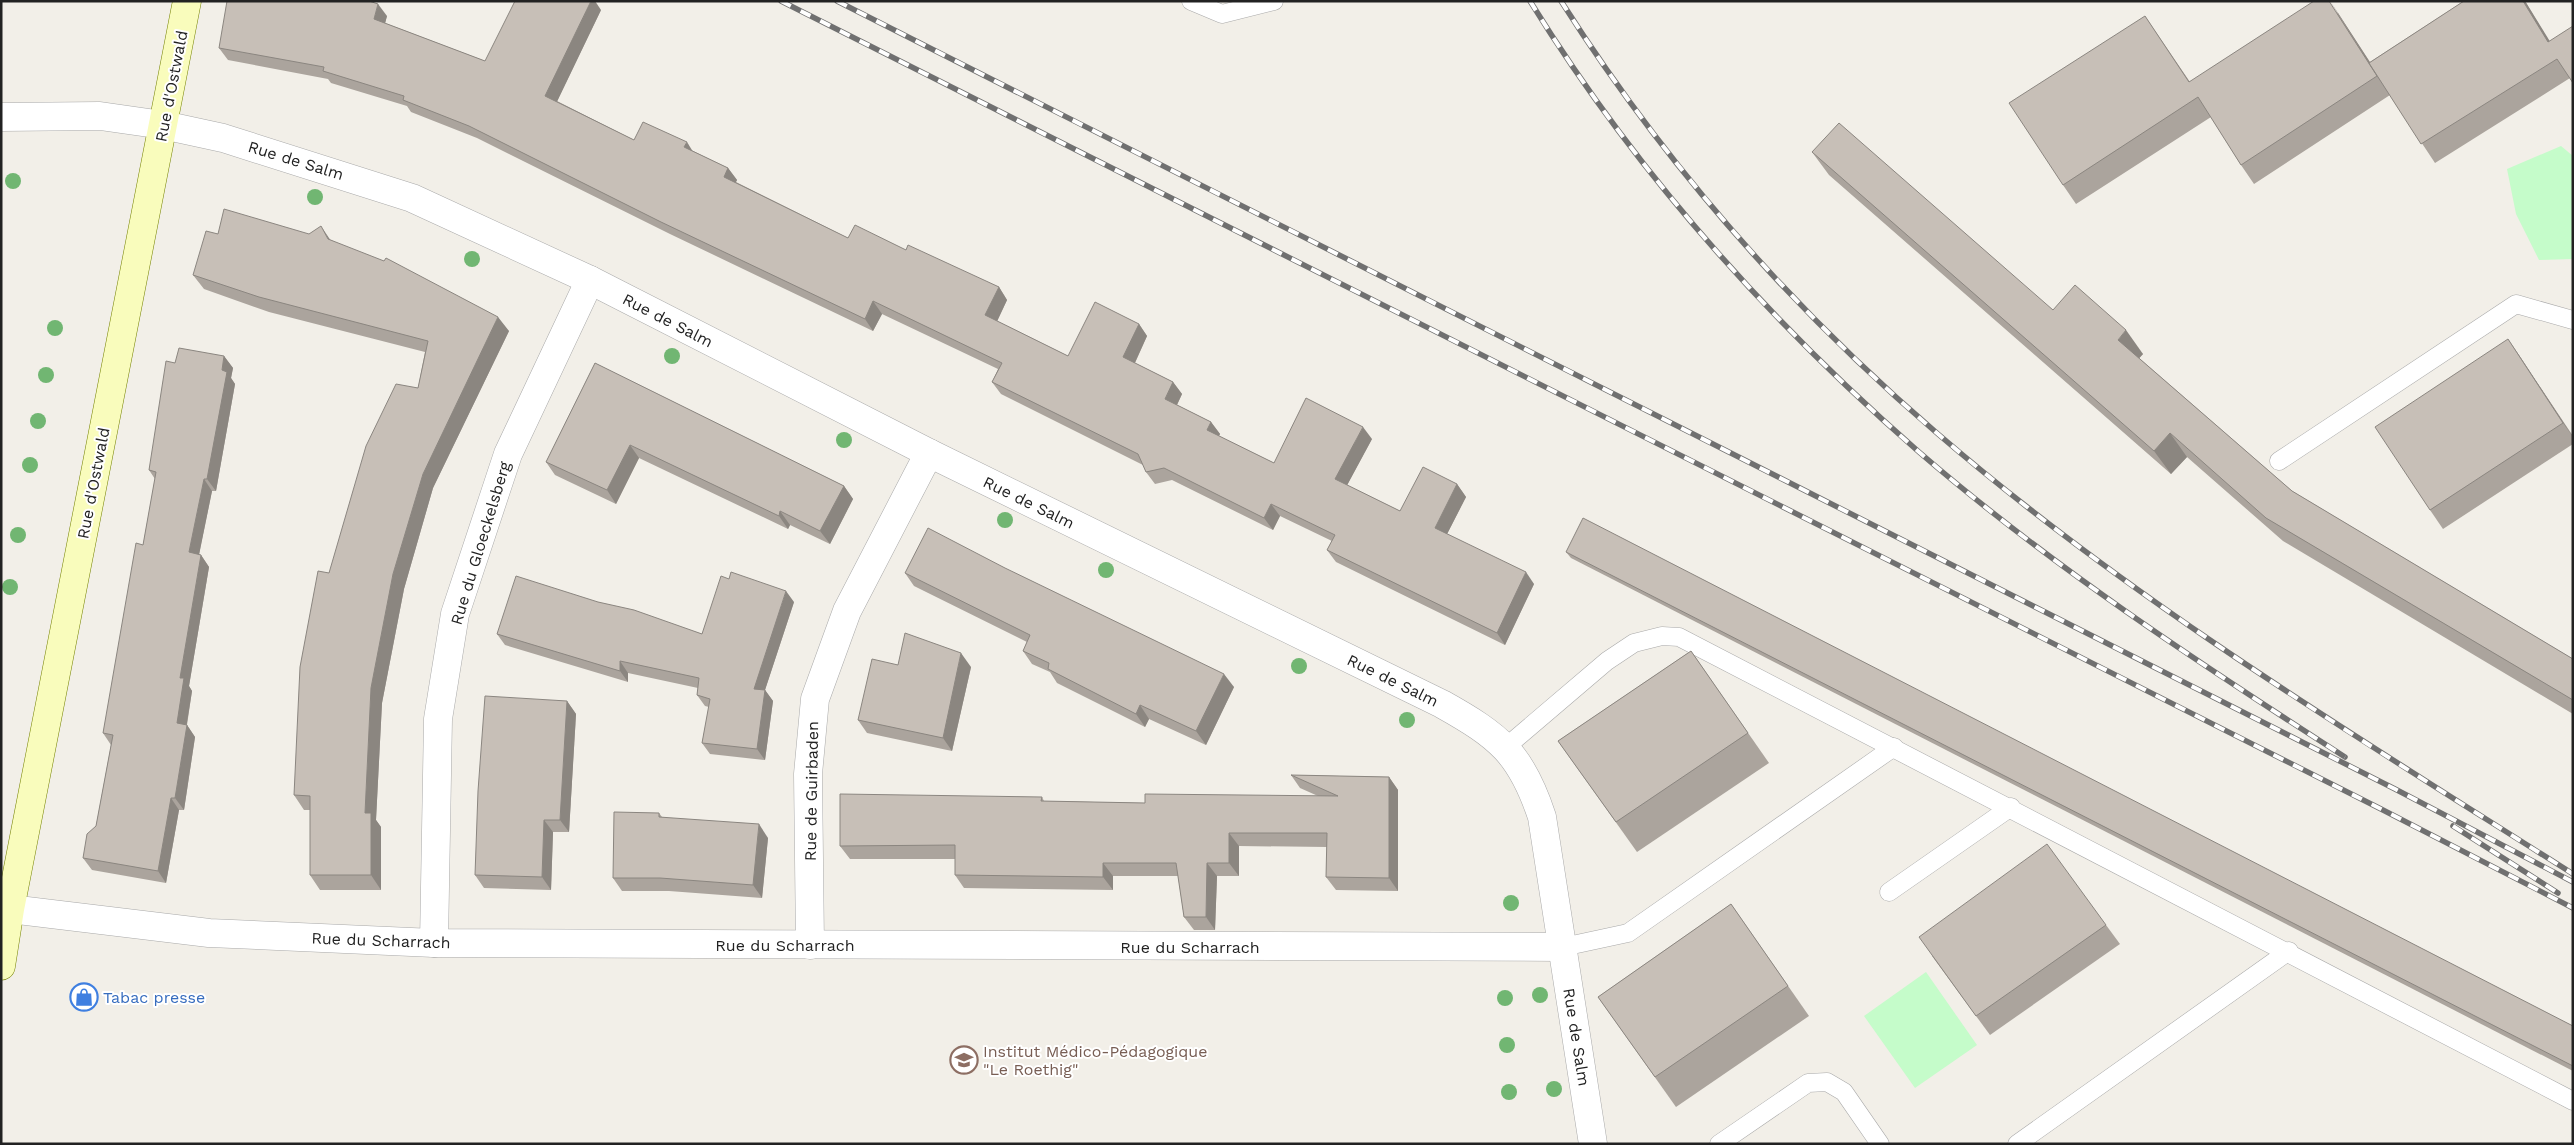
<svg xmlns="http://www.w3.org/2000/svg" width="2574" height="1145" viewBox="0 0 2574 1145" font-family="'Work Sans',sans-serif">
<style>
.park{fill:#c5fcca}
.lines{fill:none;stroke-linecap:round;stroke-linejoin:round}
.lane-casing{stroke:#a9a9a9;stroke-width:19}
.street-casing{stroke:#a9a9a9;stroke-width:29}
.secondary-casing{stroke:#748100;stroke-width:29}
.lane{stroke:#fff;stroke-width:18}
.street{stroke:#fff;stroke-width:28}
.secondary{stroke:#f9fcbc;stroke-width:28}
.rail-casing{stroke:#707070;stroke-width:5.5}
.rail{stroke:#fff;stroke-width:4;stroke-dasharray:11;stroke-linecap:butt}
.tree{fill:#71b672}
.wall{fill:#aba49d}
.shaded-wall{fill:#8b8680}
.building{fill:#c7bfb7;stroke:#8b8680}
.labels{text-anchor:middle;stroke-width:4;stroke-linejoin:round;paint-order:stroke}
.street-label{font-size:16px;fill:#222;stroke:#fff}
.shop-label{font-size:16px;fill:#366cbe;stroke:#fff;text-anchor:start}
.education-label{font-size:16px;fill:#785e54;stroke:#fff;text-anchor:start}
</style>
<rect width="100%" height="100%" fill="#f2efe8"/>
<g class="park">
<polygon points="2561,146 2573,156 2573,259 2539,260 2516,214 2507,169"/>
<polygon points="1926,972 1977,1045 1915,1088 1864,1016"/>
</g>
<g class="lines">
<g class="lane-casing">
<g id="lane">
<polyline points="1191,1 1222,14 1274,1"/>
<polyline points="2279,461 2516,304 2573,320"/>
<polyline points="1506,747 1607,661 1634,643 1662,636 1679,637 2573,1101"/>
<polyline points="1889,892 2011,807"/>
<polyline points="1563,947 1628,933 1894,747"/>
<polyline points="1719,1144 1808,1083 1827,1082 1844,1092 1880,1144"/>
<polyline points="2017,1144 2289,951"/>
</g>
</g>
<g class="street-casing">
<g id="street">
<path d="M1,117L100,116L163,125L223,138L412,198L590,280L929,453L1442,704C1499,736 1521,753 1542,817L1593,1144"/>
<polyline points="10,909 209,933 434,943 1563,947"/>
<polyline points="434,943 438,719 455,614 508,454 590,280"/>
<polyline points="810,945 808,774 815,699 847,611 929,453"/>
</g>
</g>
<g class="secondary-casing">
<polyline id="secondary" points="1,966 10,909 187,1"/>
</g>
<use href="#lane" class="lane"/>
<use href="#street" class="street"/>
<use href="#secondary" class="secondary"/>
<g class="rail-casing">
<g id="rail">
<polyline points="781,1 2381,809 2573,908"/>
<polyline points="837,1 2395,789 2573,882"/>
<path d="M1530,1C1635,171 1769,321 1919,452C2051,566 2199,663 2345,757"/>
<path d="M1561,1C1664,163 1792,309 1938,434C2132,601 2357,737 2573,874"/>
<polyline points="2453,826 2558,893"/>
</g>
</g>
<use href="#rail" class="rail"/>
</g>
<g class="tree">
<circle cx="13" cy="181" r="8"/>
<circle cx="315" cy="197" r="8"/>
<circle cx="472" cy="259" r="8"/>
<circle cx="55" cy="328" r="8"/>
<circle cx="672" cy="356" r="8"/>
<circle cx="46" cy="375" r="8"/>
<circle cx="38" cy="421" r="8"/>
<circle cx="844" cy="440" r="8"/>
<circle cx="30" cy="465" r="8"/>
<circle cx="1005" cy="520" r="8"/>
<circle cx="18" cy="535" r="8"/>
<circle cx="1106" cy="570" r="8"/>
<circle cx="10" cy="587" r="8"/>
<circle cx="1299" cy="666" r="8"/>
<circle cx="1407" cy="720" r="8"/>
<circle cx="1511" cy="903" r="8"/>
<circle cx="1540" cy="995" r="8"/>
<circle cx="1505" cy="998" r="8"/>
<circle cx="1507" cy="1045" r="8"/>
<circle cx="1554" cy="1089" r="8"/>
<circle cx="1509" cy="1092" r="8"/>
</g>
<g class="wall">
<polygon points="2464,1 2525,1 2549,41 2570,78 2435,163 2390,95 2254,184 2241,165 2211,117 2076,204 2063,185 2145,16 2190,82 2338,13 2370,62"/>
<polygon points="601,10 557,101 634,140 693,151 728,168 737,180 736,182 848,238 906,250 999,287 1007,300 997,321 1068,356 1139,324 1147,336 1135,363 1173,382 1182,394 1177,405 1211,422 1220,434 1219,436 1274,463 1372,439 1347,485 1400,511 1457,484 1466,497 1447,534 1534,584 1505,645 1336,562 1327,550 1332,541 1280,516 1273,530 1172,480 1155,484 1146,472 1143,465 1001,394 992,382 998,369 882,314 873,331 670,234 477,138 411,112 407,106 331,83 328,79 228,60 219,48 387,16 385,23 485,61"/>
<polygon points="1812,152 2053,310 2143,354 2139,358 2292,491 2573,659 2573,714 2283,541 2187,457 2171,474 1829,175"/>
<polygon points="309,234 331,240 509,331 433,488 404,589 382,703 376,820 381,827 381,890 320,890 310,875 310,810 304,810 294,795 329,573 418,388 425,352 269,312 204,289 193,275"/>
<polygon points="2508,339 2573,436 2573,444 2443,529 2430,510"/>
<polygon points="224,356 233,368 231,378 235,384 216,491 212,491 199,554 201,555 209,567 189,686 192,691 187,725 195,737 184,810 179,810 166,883 92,870 83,858 96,826 111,745 103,733 143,545 155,479 149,470 175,363"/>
<polygon points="595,363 844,486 853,499 830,544 790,525 788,529 639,458 616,504 555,475 546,462"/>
<polygon points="1566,552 2573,1026 2573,1071 1571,558"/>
<polygon points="905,573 1234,687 1206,745 1149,719 1145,727 1057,683 1050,672 1032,664 1023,651 1027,642 914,586"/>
<polygon points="598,602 702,634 794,602 765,690 773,701 765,760 710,754 702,743 709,707 705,706 697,695 698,688 628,673 628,682 505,645 497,634"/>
<polygon points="1691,651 1769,763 1637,852 1558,741"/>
<polygon points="898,665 971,667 952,751 867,733 858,720"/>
<polygon points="567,701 576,714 569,832 553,832 551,890 484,888 475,875"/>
<polygon points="1291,775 1389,777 1398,790 1398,891 1336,890 1326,877 1327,847 1239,846 1239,876 1217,876 1215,930 1194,930 1184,917 1178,876 1113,876 1113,890 964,888 955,875 955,859 850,859 840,846 1042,797 1044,801 1145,803 1318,796 1300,788"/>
<polygon points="659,813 662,817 768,838 762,898 669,891 622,891 613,878"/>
<polygon points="1731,904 1809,1016 1676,1107 1598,997"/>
<polygon points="2106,925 2120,944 1990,1035 1932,956"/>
</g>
<g class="shaded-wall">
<polygon points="591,1 595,1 601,10 554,108 545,96"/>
<polygon points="2330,1 2338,13 2391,95 2377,76"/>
<polygon points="2523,1 2525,1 2562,61 2548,42"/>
<polygon points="378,4 387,16 383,31 374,19"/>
<polygon points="687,142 695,155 684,147"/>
<polygon points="728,168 737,180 732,189 724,177"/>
<polygon points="321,226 331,241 328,239"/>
<polygon points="999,287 1007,300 994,328 985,315"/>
<polygon points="873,301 882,314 873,331 865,319"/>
<polygon points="498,317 509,331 433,488 404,589 382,703 376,820 381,827 381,890 371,875 365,813 371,688 393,574 423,474"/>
<polygon points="1139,324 1147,336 1132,369 1123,357"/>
<polygon points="2126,330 2143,354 2134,364 2118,340"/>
<polygon points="2508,339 2521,358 2573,437 2563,423"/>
<polygon points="224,356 233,368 231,378 235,384 216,491 207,479"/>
<polygon points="1173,382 1182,394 1174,411 1165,399"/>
<polygon points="1211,422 1220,434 1215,442 1207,430"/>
<polygon points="1363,427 1372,439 1344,491 1335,479"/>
<polygon points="2170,433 2187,457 2171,474 2154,451"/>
<polygon points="630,445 639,458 616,504 607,490"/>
<polygon points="204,479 212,491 197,565 189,552"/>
<polygon points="1457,484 1466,497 1444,540 1435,528"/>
<polygon points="844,486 853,499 830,544 820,531"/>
<polygon points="1271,504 1280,516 1273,530 1264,518"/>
<polygon points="780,511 790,525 788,529 779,516"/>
<polygon points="201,555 209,567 189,686 192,691 185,735 177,723 180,678"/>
<polygon points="1526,572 1534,584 1505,645 1497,633"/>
<polygon points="786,591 794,602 765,690 773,701 765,760 757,749 754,689"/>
<polygon points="961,653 971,667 952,751 943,738"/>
<polygon points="620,661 628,673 628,682 620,671"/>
<polygon points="1224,674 1234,687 1206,745 1196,731"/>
<polygon points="567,701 576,714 569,832 560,820"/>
<polygon points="1140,705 1149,719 1145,727 1136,714"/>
<polygon points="187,725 195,737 184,810 175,798"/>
<polygon points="1389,777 1398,790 1398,891 1389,878"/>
<polygon points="171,798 179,810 166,883 158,871"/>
<polygon points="544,820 553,832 551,890 542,877"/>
<polygon points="759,824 768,838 762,898 753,885"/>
<polygon points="1229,833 1239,846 1239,876 1229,863"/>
<polygon points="1103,863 1113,876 1113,890 1103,877"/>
<polygon points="1207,863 1217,876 1215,930 1206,917"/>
</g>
<g class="building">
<polygon points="227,1 369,1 378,4 374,19 485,61 515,1 591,1 545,96 634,140 643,122 687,142 684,147 728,168 724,177 848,238 855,225 906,250 908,245 999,287 985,315 1068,356 1095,302 1139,324 1123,357 1173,382 1165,399 1211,422 1207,430 1274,463 1306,398 1363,427 1335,479 1400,511 1423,467 1457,484 1435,528 1526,572 1497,633 1327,550 1335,535 1271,504 1264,518 1164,468 1146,472 1138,454 992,382 1002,363 873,301 865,319 661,222 469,126 403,100 404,96 323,71 324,67 219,48"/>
<polygon points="2314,1 2329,1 2377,76 2241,165 2198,97 2063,185 2009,103 2145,16 2189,82"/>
<polygon points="2464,1 2523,1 2548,42 2573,26 2573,83 2557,59 2421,144 2369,63"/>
<polygon points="1839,123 2053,310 2075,285 2126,330 2118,340 2292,491 2573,659 2573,700 2266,518 2170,433 2154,451 1812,152"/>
<polygon points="224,209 309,234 321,226 328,239 384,261 386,258 498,317 423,474 393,574 371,688 365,813 371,813 371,875 310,875 310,796 294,795 300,667 318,571 329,573 366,446 396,384 418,388 428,341 259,297 193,275 206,231 218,234"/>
<polygon points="2508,339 2563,423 2430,510 2375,427"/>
<polygon points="179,348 224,356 222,370 227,372 207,479 204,479 189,552 201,555 180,678 184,678 177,723 187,725 175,798 171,798 158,871 83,858 87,834 96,826 113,735 103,733 136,543 143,545 156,472 149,470 166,361 175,363"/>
<polygon points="595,363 844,486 820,531 780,511 779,516 630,445 607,490 546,462"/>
<polygon points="1583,518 2573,1026 2573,1066 1566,552"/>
<polygon points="928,528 1005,568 1224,674 1196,731 1140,705 1136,714 1048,669 1049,663 1023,651 1030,635 905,573"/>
<polygon points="731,572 786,591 754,689 765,690 757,749 702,743 710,699 697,695 699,678 620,661 620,671 497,634 516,576 598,602 634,610 702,634 721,576 729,579"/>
<polygon points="905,633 961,653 943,738 858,720 872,659 898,665"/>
<polygon points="1691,651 1748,733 1616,822 1558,741"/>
<polygon points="485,696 567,701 560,820 544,820 542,877 475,875 478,791"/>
<polygon points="1291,775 1389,777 1389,878 1326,877 1327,833 1229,833 1229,863 1207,863 1206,917 1184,917 1176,863 1103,863 1103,877 955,875 955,845 840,846 840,794 1042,797 1041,801 1145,803 1145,794 1338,796"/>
<polygon points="614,812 659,813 659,817 759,824 753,885 660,878 613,878"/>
<polygon points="2047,844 2106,925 1976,1016 1919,937"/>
<polygon points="1731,904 1788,986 1655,1077 1598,997"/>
</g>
<defs>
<g id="shop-ring" transform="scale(1.4375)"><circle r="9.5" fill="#fff" stroke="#3f7fe0" stroke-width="1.5"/><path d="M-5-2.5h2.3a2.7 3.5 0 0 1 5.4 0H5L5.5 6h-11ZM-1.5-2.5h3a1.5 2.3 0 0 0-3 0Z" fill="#3f7fe0"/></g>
<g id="school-ring" transform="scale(1.4375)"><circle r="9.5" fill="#fff" stroke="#8d6e63" stroke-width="1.5"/><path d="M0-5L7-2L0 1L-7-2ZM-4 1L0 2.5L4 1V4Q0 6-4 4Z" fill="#8d6e63"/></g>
</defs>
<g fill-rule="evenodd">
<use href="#shop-ring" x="84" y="997"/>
<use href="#school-ring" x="964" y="1060"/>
</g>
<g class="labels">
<g class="street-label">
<text transform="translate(171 86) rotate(-79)" y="6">Rue d'Ostwald</text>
<text transform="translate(296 160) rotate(17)" y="6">Rue de Salm</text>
<text transform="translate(668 320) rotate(27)" y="6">Rue de Salm</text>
<text transform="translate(93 483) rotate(-79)" y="6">Rue d'Ostwald</text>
<text transform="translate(1029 502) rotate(26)" y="6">Rue de Salm</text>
<text transform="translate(480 543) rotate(-73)" y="6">Rue du Gloeckelsberg</text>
<text transform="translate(1393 680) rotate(26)" y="6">Rue de Salm</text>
<text transform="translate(811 791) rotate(-89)" y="6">Rue de Guirbaden</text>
<text transform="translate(381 940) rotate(2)" y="6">Rue du Scharrach</text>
<text x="785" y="951">Rue du Scharrach</text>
<text x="1190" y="953">Rue du Scharrach</text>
<text transform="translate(1577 1037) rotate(81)" y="6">Rue de Salm</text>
</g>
<g class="shop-label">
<text x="103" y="1003">Tabac presse</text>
</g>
<g class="education-label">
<text x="983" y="1057">Institut Médico-Pédagogique<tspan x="983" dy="18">"Le Roethig"</tspan></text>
</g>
</g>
<rect width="2574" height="1145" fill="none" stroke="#222222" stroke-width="5"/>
</svg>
